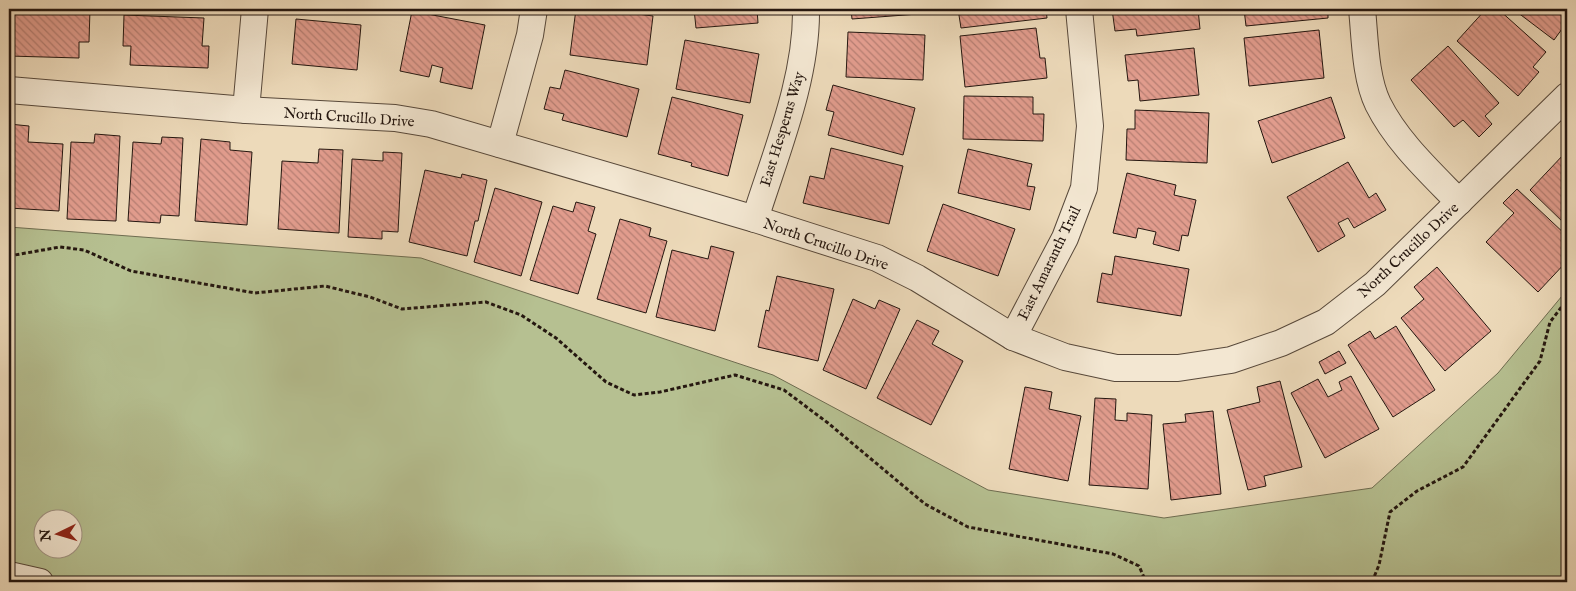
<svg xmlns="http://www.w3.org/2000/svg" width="1576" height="591" viewBox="0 0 1576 591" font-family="'IM FELL English',serif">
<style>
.green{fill:#b6c091;stroke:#6e6c50;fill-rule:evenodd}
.building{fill:url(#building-back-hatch);stroke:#251710}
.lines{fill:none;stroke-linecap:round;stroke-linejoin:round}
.minor-casing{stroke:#57483a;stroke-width:28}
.path{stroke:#251710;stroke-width:3;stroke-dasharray:4 2.5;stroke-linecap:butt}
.minor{stroke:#f3e7d2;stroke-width:26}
.labels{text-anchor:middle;stroke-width:5;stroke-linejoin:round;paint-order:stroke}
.street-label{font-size:15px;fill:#251710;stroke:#f3e7d2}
</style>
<defs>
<pattern id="building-back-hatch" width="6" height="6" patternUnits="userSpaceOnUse" patternTransform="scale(1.25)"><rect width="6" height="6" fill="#e19c8d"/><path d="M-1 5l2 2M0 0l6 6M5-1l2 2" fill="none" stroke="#b67e72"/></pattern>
</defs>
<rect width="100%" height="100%" fill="#eddaba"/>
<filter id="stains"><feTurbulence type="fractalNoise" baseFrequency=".004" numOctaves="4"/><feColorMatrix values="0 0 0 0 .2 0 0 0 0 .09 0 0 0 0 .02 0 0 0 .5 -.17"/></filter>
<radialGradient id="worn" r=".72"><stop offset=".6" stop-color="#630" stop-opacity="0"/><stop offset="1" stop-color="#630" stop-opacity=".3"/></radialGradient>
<path class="green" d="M9,227L421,258L773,375L988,490L1164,518L1372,488L1498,373L1567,290V582H9ZM42,518H72V548H42Z"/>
<g class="building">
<polygon points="12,9 90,9 89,42 79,42 79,58 9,56 9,32 11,32"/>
<polygon points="295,9 370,9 370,12 295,11"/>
<polygon points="576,9 599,9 653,16 647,65 570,55"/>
<polygon points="694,9 757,9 758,23 696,28"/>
<polygon points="851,9 918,9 918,14 852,19"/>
<polygon points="958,9 1046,9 1047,18 961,28"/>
<polygon points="1112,9 1198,9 1200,29 1137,36 1136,29 1115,31"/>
<polygon points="1244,9 1328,9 1328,18 1246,26"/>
<polygon points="1486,9 1498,9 1546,52 1533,67 1539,72 1518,96 1457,41"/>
<polygon points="1513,9 1567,9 1567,22 1554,40"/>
<polygon points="412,11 485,25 472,89 440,82 443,68 432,65 429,77 400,71"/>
<polygon points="124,15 204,18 202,46 209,46 208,68 130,65 131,46 123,46"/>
<polygon points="296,19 361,25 357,70 292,64"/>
<polygon points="1036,28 1040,58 1045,58 1047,78 965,87 960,36"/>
<polygon points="1319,30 1324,78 1249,86 1244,38"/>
<polygon points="848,32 925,35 923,80 846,77"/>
<polygon points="685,40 759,54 750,103 676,89"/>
<polygon points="1448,46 1499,103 1485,116 1492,124 1479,137 1463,120 1454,127 1411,80"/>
<polygon points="1194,48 1199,95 1140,101 1138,80 1128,81 1125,55"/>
<polygon points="565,70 639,89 627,137 562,120 564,114 544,109 550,87 560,89"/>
<polygon points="833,85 915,108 903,155 828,135 834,112 826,110"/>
<polygon points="964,96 1033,97 1033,114 1044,114 1043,141 963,139"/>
<polygon points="672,97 743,115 728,176 691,166 692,163 658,154"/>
<polygon points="1331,97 1345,138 1272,163 1258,121"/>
<polygon points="1135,110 1209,113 1207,163 1126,160 1127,129 1135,129"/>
<polygon points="9,124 29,126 28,142 63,144 59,211 9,208"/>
<polygon points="95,134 120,136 116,221 67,219 71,142 94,143"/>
<polygon points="162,137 183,138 179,216 161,215 160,223 128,221 133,142 161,144"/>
<polygon points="201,139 230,142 230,150 252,152 247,225 195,221"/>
<polygon points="831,148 903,166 889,224 803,203 810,176 824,179"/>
<polygon points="319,149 343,150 339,233 278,229 282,161 318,163"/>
<polygon points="968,149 1032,164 1027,186 1035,187 1030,210 958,193"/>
<polygon points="383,152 402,153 398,232 382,231 382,239 348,237 352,159 383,161"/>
<polygon points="1565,153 1567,155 1567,226 1530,190"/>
<polygon points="1348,162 1369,198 1376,193 1386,210 1354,228 1348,218 1338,223 1345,236 1318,252 1287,197"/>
<polygon points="425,170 461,178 462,174 487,180 478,221 475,221 467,256 409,242"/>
<polygon points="1127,173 1176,185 1174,195 1196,200 1188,236 1182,235 1179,251 1153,244 1156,232 1138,228 1136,238 1113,233"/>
<polygon points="495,188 542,202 521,276 474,262"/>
<polygon points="1517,189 1567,236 1567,261 1538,292 1486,242 1514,213 1503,203"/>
<polygon points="576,202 595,207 588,231 596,234 578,294 530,280 553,206 573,212"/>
<polygon points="943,204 1015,229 998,276 927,251"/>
<polygon points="620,219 651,228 649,236 667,241 646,313 597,299"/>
<polygon points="711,246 734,252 715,331 656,317 672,250 708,259"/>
<polygon points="1115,256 1189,269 1181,316 1097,302 1102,273 1112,275"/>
<polygon points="1437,267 1491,331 1445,371 1401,318 1424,299 1414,287"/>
<polygon points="777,276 834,289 818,361 758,347 766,310 769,311"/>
<polygon points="853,299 875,309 879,300 900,309 866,389 823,370"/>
<polygon points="917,320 939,331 932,344 963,361 931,425 877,398"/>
<polygon points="1396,326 1435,390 1393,417 1348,345 1370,331 1375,339"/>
<polygon points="1339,351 1346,363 1325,374 1319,362"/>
<polygon points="1351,376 1379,429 1325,458 1291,393 1318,379 1328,397 1342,390 1339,382"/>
<polygon points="1280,381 1302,467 1264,476 1266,486 1248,490 1227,410 1260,402 1257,387"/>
<polygon points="1025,387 1052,392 1049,409 1081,416 1068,481 1009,469"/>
<polygon points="1095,398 1116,399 1115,420 1127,421 1127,413 1152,415 1148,489 1089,485"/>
<polygon points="1213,411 1221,494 1171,500 1163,424 1186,422 1185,414"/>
</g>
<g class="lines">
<g class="minor-casing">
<g id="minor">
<path d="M1362,9C1365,38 1365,77 1378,104C1397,142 1430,172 1459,202"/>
<polyline points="9,90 246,110 395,118 431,124 755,219 877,258 917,278 1013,337 1065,357 1116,368 1178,368 1231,360 1281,343 1326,322 1375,284 1567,96"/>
<polyline points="246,110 255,9"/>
<polyline points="500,144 530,35 534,9"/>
<path d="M755,219C776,152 807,79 806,9"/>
<polyline points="1013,337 1065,238 1084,188 1090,126 1079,9"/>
<polyline points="9,575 40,582"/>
</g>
</g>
<g class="path">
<polyline points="9,256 60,247 84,250 131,271 255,293 325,286 370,297 402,309 486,302 521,315 556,338 606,382 634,395 660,392 735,375 784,390 828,423 925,504 968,527 1113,554 1139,566 1146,582"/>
<polyline points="1372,582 1379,565 1390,512 1417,491 1463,467 1540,361 1550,322 1567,300"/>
</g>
<use href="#minor" class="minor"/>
</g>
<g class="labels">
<g class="street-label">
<text transform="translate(349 117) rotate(4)" y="5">North Crucillo Drive</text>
<text transform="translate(782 129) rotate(-73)" y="5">East Hesperus Way</text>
<text transform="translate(826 244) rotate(19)" y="5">North Crucillo Drive</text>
<text transform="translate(1408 250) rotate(-43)" y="5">North Crucillo Drive</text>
<text transform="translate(1049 263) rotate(-64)" y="5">East Amaranth Trail</text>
</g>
</g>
<rect width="1576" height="591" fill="none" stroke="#eddaba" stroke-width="30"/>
<rect x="10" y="10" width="1556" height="571" fill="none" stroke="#251710" stroke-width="2.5"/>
<rect x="15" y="15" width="1546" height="561" fill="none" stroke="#251710"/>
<g transform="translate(58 534) rotate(265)"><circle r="24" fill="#f3e7d2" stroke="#a19484"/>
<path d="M0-4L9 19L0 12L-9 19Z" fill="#8f2418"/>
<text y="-8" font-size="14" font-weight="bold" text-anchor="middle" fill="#251710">N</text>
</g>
<rect width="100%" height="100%" filter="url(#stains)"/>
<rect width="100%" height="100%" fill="url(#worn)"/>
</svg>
